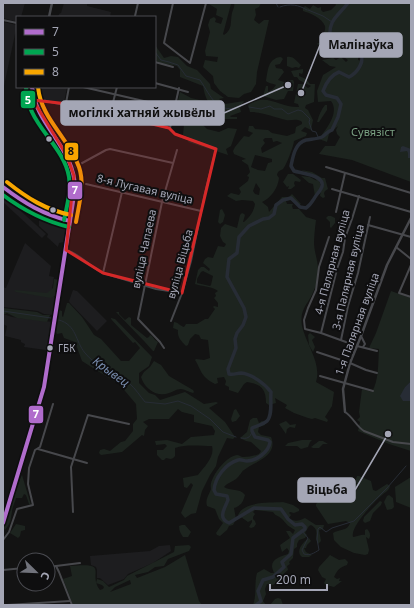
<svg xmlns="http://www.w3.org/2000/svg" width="414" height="608" viewBox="0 0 414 608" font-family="'Noto Sans',sans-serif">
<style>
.built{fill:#1d1d1f}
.green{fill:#1d241f;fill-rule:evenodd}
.water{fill:#272c35}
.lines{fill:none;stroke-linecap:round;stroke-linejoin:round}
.stream{stroke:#272c35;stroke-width:1}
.river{stroke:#272c35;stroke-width:3.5}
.minor{stroke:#47484c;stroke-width:2}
.tertiary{stroke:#47484c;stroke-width:2.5}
.secondary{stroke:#4b4c50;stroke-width:3}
.bus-1-casing{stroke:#0e0e0f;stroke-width:7}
.bus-2-casing{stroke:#0e0e0f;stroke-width:7}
.bus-3-casing{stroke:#0e0e0f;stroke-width:7}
.bus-1{stroke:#b06ccc;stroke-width:4}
.bus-2{stroke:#00a651;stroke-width:4}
.bus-3{stroke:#f7a600;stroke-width:4}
.marked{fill:#d62828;fill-opacity:0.2;stroke:#d62828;stroke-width:3;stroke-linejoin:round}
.bus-dot{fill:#a4a6b5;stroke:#0e0e0f;stroke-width:1.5}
.labels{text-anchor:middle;stroke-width:4;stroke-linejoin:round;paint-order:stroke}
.bus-label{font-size:10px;fill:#a4a6b5;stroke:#0e0e0f;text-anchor:start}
.park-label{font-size:11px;fill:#7aa082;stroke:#0e0e0f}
.street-label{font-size:11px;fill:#a4a6b5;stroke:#0e0e0f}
.water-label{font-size:12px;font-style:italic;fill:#7a8fb1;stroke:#0e0e0f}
.leader{fill:none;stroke:#a4a6b5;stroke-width:1.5}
.callout-dot{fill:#a4a6b5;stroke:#0e0e0f;stroke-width:1.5}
.callout{fill:#a4a6b5;stroke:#a4a6b5;stroke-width:1.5}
.callout-label{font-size:12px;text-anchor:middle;font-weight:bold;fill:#111}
.line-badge{stroke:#0e0e0f;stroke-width:1.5}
.badge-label{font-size:11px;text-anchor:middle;font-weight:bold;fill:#fff}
.pale-badge-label{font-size:11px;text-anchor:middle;font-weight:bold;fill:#111}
</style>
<rect width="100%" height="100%" fill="#131313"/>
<g class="built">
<polygon points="3,3 25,3 21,17 17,17 17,22 3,18"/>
<polygon points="64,3 87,3 87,6 111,12 110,17 58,17 59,14 61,13"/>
<polygon points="3,22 17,25 4,86 3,85"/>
<polygon points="39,87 67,87 64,103 62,104 38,98"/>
<polygon points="3,195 46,234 42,238 3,202"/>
<polygon points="39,219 66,229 64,242 59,243 58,247 47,237 48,234 39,226"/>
<polygon points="25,243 51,266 49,276 54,277 52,289 47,294 38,293 55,297 53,315 44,314 38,311 3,307 3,287 6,288"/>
<polygon points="73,290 77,291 107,321 97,331 70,303 69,301"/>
<polygon points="3,314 12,317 53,322 49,348 46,348 46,350 24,347 25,344 21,342 21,340 5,336 7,326 3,324"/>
<polygon points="170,545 171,551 153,563 128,574 124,579 108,585 100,578 97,578 97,570 96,567 91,565 90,556 150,551 159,546"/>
</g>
<g class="green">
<path d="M210,3H261L259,7L255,9L256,15L254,20L259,24L264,20H269L257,72L256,84L251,92L244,94L239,98L228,97L220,91L214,83L213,76L203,67L205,60L217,62L218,57L206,56L205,51L210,32L208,25L210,19L214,17L216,19L215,22L221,24L223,18L216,15L217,9L209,4ZM234,3C235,7 233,9 232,13C230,22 233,29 224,35L223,34L231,4Z"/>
<path d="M335,3H411V182L352,160L319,154L325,146H335L340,137L337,134L336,130L338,126L329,134L327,142L319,139C326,129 340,113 331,101L318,102L317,91L323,75L336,67L330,66L322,60L333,58L336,60L341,57L346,62L348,60L341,55L343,51L342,47L336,45V50L330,52L328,50L327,46L322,47L317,44L318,43H321L323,41L322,38C323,34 326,30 325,26C322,18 310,13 303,11V8L305,6L310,9L313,5L318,8L321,7V10L323,12L331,10L336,5ZM357,49C362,51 365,53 364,59L362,61L358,60V56L354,51V50Z"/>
<path d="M155,45L164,58L171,56L178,57L187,66L197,70L210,84L211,89L224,98L219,99L225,104L244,101L240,108L241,112L230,116L231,117H237V119H219L220,110C208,107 205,97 203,86L180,77V70L177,66L160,63L155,60Z"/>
<path d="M281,57L283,59L280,64L275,65L276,68L282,69L284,72L278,80L284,82L289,80H293L294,82L293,91H288L284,99L276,100L263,96L266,86H268V92L273,89L276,85C273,83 269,84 266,81C268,70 268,58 281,57Z"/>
<path d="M287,57C294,56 296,61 301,65L299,68L296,67L292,68L287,66Z"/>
<path d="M303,69V72L302,74L299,73V76L306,79L310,84H315L314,102L306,105L305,108L308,110L313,120L311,130L305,127L301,131L307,133L306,136L294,141C294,145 286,166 283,169C280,171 278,170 277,175L279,178C278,188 271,198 262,202L268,207L269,212L282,197H289L292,194L301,204L299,205L290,200L286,201L287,204H293L292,206L293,209H299L306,217L316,220C315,228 314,236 314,244C315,257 320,264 317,278C317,282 316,286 314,290C309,304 299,308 302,326C306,344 322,364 316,382L334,392L332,406L325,417L328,420L327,422L315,418L312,419L308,418L294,413L285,408L287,405L275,398L276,403L269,405L266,403C266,389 261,384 247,382L244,384L238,393L229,390V387L225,385L226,381L224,377L217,378L218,383L215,384C212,382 209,381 206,378C201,374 199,366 195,360L196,359L204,360L210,358L208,340L201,339L199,335L195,334L190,339L188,345L186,346C181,341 177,337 178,330L173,328L174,322C178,322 180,326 184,327L186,324H197L205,319H208L215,309L213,307L214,306L218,307V303L214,298L216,296L215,293L218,291C214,287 201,286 195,284L198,270L201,267H204L209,271L210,269L203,263L205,259L208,257L213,258L218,246L224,247L225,246L226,244L223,242L220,236L221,228L225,224L237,228L240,215L242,213L244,214L245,215L243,222H244C250,217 254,211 255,204L253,201L242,200L236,201L227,196L231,193L239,195L241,192L239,188L248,181L249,177L247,176L250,172L248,165L242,161V160L246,159L234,154L233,151L235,147L244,136L249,137L253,133L248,131L249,126H253L255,129L268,130L272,133L287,136L295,133L296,127L302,124V122C297,118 291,121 286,120C274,117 263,112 250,112L248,105C251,103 256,101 260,100C272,98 285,108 299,107L298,104L294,103L298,84H302L308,88L311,86L299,80L297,77H294L291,71ZM265,138H272L273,142L277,141L282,143L262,153L261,148L265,143L263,140ZM255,155L272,159V162L268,163L265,171L258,170L251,167ZM256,183L260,189L259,195L255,194L253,191ZM203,271L213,276L211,285L210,286L197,283V279L201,272Z"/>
<polygon points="180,92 191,98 204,101 214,110 213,116 195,117 207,129 219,132 228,128 237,129 231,146 226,149 228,155 188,142 190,138 183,135 184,124 174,119"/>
<path d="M325,105H327V110L319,122H317C319,115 321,110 325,105Z"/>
<path d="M301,170L312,172L322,178H325L328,189L325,191L324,193L325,197L323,198L320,196C320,193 322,190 323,187C324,174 308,174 301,170Z"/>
<polygon points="288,174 293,174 301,180 300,182 295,181 294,183 295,186 291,189 288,189 289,186 287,187 283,182"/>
<path d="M312,175C317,177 321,182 321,188L315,196L313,184L309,183L301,176L310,177L317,181Z"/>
<polygon points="222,209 225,215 223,222 220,224 218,222 220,210"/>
<polygon points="328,216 331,216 335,218 335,223 331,228 330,227 330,222 326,218"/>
<polygon points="44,217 64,222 62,225 42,219"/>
<polygon points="54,279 60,280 57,295 51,298 16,292 14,290 47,293 53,288"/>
<path d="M391,291L411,298V381L405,387L403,401H411V451L389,444L358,431L360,422L357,420L360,417L359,412L362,389L372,392C379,380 378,363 379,349L369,348L376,333Z"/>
<path d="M67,303H69L82,317L94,335L101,339L121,361H129L140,348L135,342L133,343L111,319V318L115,319L152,357L149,366L139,373V383L149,393L155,395L160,400L185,392L204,404L216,402L218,403L209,408L225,422L235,437L233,439L227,438L218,457L216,466L210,475L202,491L196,513L191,514L185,518L181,513L193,485L191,483L187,488L184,487L183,478L198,475C204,467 215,457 212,446C200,446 186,444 175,448V456C172,460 170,459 166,458L164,460H162L157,455V450H163L167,446L165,444L156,445L155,441L167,440L182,444L191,437L214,435L215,431L212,426L194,422V415L182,412L178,409L169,419H149L143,422L148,426L145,430L144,436L142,435L122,452L101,455L99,453L100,450L104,449L110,451L121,442L125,441L133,431V424L137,419L136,404L120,385L82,361L75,342L64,338L62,333L57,334L56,332L59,310L62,311V316L63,317Z"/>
<polygon points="3,308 37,312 43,315 50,315 47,322 17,318 7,313 3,315"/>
<polygon points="116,312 119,312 119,314 125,320 129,317 131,318 131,325 147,338 149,337 150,335 152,336 155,340 158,342 154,351 153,351 144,341"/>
<polygon points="310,333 315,337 312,340 315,347 313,352 309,345 308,335"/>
<path d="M154,361L161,365L169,376L193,390L194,392L193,393C189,392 184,389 181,389C176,389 173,392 169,393C157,398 144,388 141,377L144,372L150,367Z"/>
<polygon points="236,409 240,416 236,421 232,422 231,419 234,410"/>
<path d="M253,418H257L259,423L262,421L265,423V425L259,427L258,432L261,435L271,437C279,456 254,462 244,470C241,472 240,476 236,479C232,482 227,483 224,487C230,491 240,488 245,495C243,502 241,506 234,508L236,519L233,525L229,526L227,530L220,536L217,535L216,533L223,523L219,519L215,509L207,506C205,499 209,495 211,489C208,479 226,456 237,455C239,455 241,457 243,457C249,457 254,456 259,454L261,451L251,442L246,441L240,438L247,432L250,420Z"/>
<polygon points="286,421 290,425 296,424 295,428 290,427 287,429 286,434 279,424"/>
<polygon points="302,440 312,440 310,442 308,447 301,449 297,446 285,446 288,443"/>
<polygon points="319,441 323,441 328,444 323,444 319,448 313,448 311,447"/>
<path d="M22,475L31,505L29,504L26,495L24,494L22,498H16C15,503 12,507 12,512C10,521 12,521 5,530L4,528L20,479Z"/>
<path d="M357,476H359L371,481L373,490L376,491L387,484L390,486C389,491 385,492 382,495C374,502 350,527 353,537C357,537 362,534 365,535V530L367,529C370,532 371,535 369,539L366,537L369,550L368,554L365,555L354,553L341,547L334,540L333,533C339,529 348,531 350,523L346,521L328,524L316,506V504L319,501L328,503L343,496H351L359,487L358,484L355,482Z"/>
<polygon points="411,477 411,508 396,502 395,487"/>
<polygon points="348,478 352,482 357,484 358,486 346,495 335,496 326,500 320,497 316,493 338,485 341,488 342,488 345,485 349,485 350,483 347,479"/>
<polygon points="389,495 393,498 394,507 392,509 387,510 384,502 387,496"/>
<polygon points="380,501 382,502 381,505 373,513 370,521 365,523 363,521 364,517"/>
<path d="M283,502L293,505L299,509V511L294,513L290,512L289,513L291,515L289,518C294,522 299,521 305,518L316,525H324L323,529L319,530L321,541L318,544C313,536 321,531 311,525L309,526L305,533L307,535L305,538L299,540L297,544V547L294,549L293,558L289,562L290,564L287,566L288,570L278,579V581L273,585L267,584L265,589L266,594L263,601L266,605H253C257,595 254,583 257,573L264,569L271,573H274C273,570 272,568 272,566C272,558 283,556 288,554L289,551L287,548L282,552L280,545L290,538L286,531H290L293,534L295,530C287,525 289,527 283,520C280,516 275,516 273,512L255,510L253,512L255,514L253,517V519L255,521L256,524L254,527L251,528L249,527L252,522V520L248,522L238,515C244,501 269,503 283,502Z"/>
<polygon points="16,524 25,526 25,530 21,531 20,536 18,538 10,533"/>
<path d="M182,525H185L191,532L188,537H183C181,534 179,531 179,526Z"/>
<path d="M309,538L311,541L307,545L306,548H304L306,552L312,555L309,557H302C295,551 303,542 309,538Z"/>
<path d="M189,545L191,547L189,551L168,559L164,566L155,567L148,572L135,575L137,578L165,567L185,555L199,601L202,605H73L63,579L72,576L70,566C111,562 87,573 100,590L103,589L104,587L102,585L96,583L97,579L103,581L109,587L124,580L127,576L174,552L175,546ZM130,580H132H130L131,584L110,592L115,587Z"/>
<path d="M330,555L339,560L345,559L348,562L347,565C339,568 338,569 334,577L337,579L340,578L339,581H342L334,587L326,585L324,583L326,579L322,577L318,570L319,567Z"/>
<polygon points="278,598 281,599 283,605 270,605 275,599"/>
</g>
<g class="water">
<polygon points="403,146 411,149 411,158 408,158 408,153 407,151 400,152 401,147"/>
<polygon points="411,381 411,401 403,401 400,396 405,387"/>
</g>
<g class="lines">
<g class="stream">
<polyline points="276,3 278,7"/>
<path d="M280,7C290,3 299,5 307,10"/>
<polyline points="308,10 323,16 332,22"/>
<path d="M155,52L161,60L169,62L178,65L186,76L200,80C211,96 217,116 241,106"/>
<polyline points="249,107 261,109 270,106 274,109 282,109 288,114 298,110 302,111 310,119 309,122 312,131 316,132 318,137"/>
<polyline points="3,311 51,318"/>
<path d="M59,320C77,325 75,341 85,353C95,366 116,373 129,383C135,388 140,396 145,402L165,404L178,401L191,406L210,419L223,432L236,437"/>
<path d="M241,438C247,439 250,438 252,432"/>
<path d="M302,531L308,538L302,550L304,554C310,556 314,553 319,550L317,539L318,529L320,527L326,532L332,528L354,521L387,488L406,466"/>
</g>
<path class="river" d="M256,605L261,601L258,591L263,580L273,577L284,567L282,562L291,554L293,538L305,529V527L302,524L295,525L288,519L281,509L254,508L229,523C217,518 225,508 228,500L227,496L216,494L214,490C215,478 225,464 238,460C241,459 244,461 247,461C256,461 269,452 270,442L268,440L255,437L252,431V428C257,426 264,424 267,421C273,415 270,399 271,392C265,384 252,374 241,373C237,373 234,375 229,374L228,369L236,348L235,339L237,333L243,325L246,317L244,308L227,277L229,259L237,253L239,237L249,226L263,219L269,218L274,214L276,205L283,200L291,198L300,207L306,208C312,204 313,199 318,193C333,176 304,174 294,171L291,166C293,156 295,143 306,140C311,139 317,139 322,137C326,135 327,131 332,130L338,117L341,104L337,98L326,95L323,91C326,83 331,75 339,72L349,77C357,73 366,61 360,52C352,49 343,49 335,45C332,43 331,42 330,38C328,20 338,16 348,3"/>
<g class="minor">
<polyline points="173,3 164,43 190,63 206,3"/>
<polyline points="135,16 138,3"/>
<polyline points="3,20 17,23"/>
<polyline points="155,62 173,67"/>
<polyline points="155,83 188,92"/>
<polyline points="83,87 174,108"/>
<path d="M34,100C45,98 56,106 68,104L169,128L175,134L216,149L205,193L191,261L182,293L171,321"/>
<polyline points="66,103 69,87"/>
<polyline points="110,114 117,87"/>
<polyline points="170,128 179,88"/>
<polyline points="326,167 411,193"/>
<polyline points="73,168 106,150 110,149 173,163"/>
<polyline points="86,184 201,211"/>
<polyline points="332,189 411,212"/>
<polyline points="336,212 345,173"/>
<polyline points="368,225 411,237"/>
<polyline points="329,237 319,267 316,290 308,308 304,320 305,329 321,333 357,346 377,351"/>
<polyline points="396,247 411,259"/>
<path d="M66,250C80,254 90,267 103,273L156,289L182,293"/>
<polyline points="411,265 399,293 411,297"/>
<polyline points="103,273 122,192"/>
<polyline points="321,333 337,269 343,252 345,238 352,219 359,196"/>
<polyline points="361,336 365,344 363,347"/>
<polyline points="341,340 348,306 358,273 370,217"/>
<polyline points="164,348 160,342 138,319 162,202 177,150"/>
<polyline points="317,352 350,363 366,370 377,373"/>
<polyline points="320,376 373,391"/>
<path d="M345,412C353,417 356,426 364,431L393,442L411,444"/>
<polyline points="38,449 87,463"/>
<polyline points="73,512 71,467 88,415 129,424"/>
<polyline points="3,540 9,532 17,509 33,505 28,484 29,468 35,450 40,447 53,404"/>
<polyline points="56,566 59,572 72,605"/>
<polyline points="48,567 80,563"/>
<polyline points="3,570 24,568"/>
<polyline points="7,605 70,601"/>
</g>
<g class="tertiary">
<polyline points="49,17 52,3"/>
<path d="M32,87C31,117 64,141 73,169C78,186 73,204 70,221"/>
<polyline points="345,412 343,389 350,363 361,336 387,265 411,218"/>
</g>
<path class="secondary" d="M3,187C25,204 42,216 70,221L44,387L3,523"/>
<g class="bus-1-casing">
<g id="bus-1">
<path d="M3,187C24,203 44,215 70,221"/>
<path d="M3,523L44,387L75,189C75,147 36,127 32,87"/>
</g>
</g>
<g class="bus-2-casing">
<g id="bus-2">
<path d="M26,88C27,96 28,104 32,112C42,134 65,152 69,177C71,191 67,206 64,220"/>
<path d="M3,195C23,210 44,221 69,227"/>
</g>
</g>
<g class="bus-3-casing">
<g id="bus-3">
<path d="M38,87C41,119 69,138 79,167C85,184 79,204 76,222"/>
<path d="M7,182C27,198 46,210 71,215"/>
</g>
</g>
<use href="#bus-1" class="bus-1"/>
<use href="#bus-2" class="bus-2"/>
<use href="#bus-3" class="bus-3"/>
</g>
<path class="marked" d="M33,100L68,104L169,128L175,134L216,149L182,293L103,273L66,250L74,176L67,156Z"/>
<g class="bus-dot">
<circle cx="49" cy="139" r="3.5"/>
<circle cx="53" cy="210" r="3.5"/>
<circle cx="50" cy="348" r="3.5"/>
</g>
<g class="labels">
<g class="bus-label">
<text x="58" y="352">ГБК</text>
</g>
<g class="park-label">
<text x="373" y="136">Сувязіст</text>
</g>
<g class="street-label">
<text transform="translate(145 189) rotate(13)" y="4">8-я Лугавая вуліца</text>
<text transform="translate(144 249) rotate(-78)" y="4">вуліца Чапаева</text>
<text transform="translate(332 262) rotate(-75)" y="4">4-я Палярная вуліца</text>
<text transform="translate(180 264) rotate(-75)" y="4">вуліца Віцьба</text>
<text transform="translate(348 277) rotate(-77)" y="4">3-я Палярная вуліца</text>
<text transform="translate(357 324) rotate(-70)" y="4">1-я Палярная вуліца</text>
</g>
<g class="water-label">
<text transform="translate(111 372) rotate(36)" y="4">Крывец</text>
</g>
</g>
<path class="leader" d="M301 93L320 45M288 85L224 113M388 434L355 490"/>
<g class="callout-dot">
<circle cx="301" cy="93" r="4"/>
<circle cx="288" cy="85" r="4"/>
<circle cx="388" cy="434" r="4"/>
</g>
<g class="callout">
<rect x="320" y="33" width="82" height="24" rx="4"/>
<rect x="61" y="101" width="163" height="24" rx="4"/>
<rect x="298" y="478" width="57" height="24" rx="4"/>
</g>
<g class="callout-label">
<text x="361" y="49">Малінаўка</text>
<text x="142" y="117">могілкі хатняй жывёлы</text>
<text x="327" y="494">Віцьба</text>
</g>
<g class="line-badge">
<rect x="20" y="90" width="16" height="19" rx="4" fill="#00a651"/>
<rect x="64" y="142" width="15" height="19" rx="4" fill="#f7a600"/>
<rect x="67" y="181" width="16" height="19" rx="4" fill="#b06ccc"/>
<rect x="28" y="405" width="16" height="19" rx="4" fill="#b06ccc"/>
</g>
<g class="badge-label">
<text x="28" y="104">5</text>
<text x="75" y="194">7</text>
<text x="36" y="418">7</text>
</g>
<g class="pale-badge-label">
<text x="71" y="155">8</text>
</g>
<rect width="414" height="608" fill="none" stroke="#a4a6b5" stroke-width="8"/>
<rect x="16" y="16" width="140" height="72" fill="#0e0e0f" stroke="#4a4b51"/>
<rect x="24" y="29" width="20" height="6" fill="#b06ccc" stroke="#4a4b51"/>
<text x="52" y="36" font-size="12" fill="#a4a6b5">7</text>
<rect x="24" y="49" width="20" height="6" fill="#00a651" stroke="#4a4b51"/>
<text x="52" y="56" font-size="12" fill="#a4a6b5">5</text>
<rect x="24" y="69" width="20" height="6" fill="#f7a600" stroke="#4a4b51"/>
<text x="52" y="76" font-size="12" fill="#a4a6b5">8</text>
<g transform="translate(36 572) rotate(113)"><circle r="19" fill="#0e0e0f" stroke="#4a4b51"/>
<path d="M0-3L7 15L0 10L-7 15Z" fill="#71737c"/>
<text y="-6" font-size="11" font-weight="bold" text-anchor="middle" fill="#a4a6b5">С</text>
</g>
<path d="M270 584v6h57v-6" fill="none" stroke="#a4a6b5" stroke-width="2"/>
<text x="276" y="584" font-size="12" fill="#a4a6b5" stroke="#0e0e0f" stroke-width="3" paint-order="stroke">200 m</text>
</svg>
